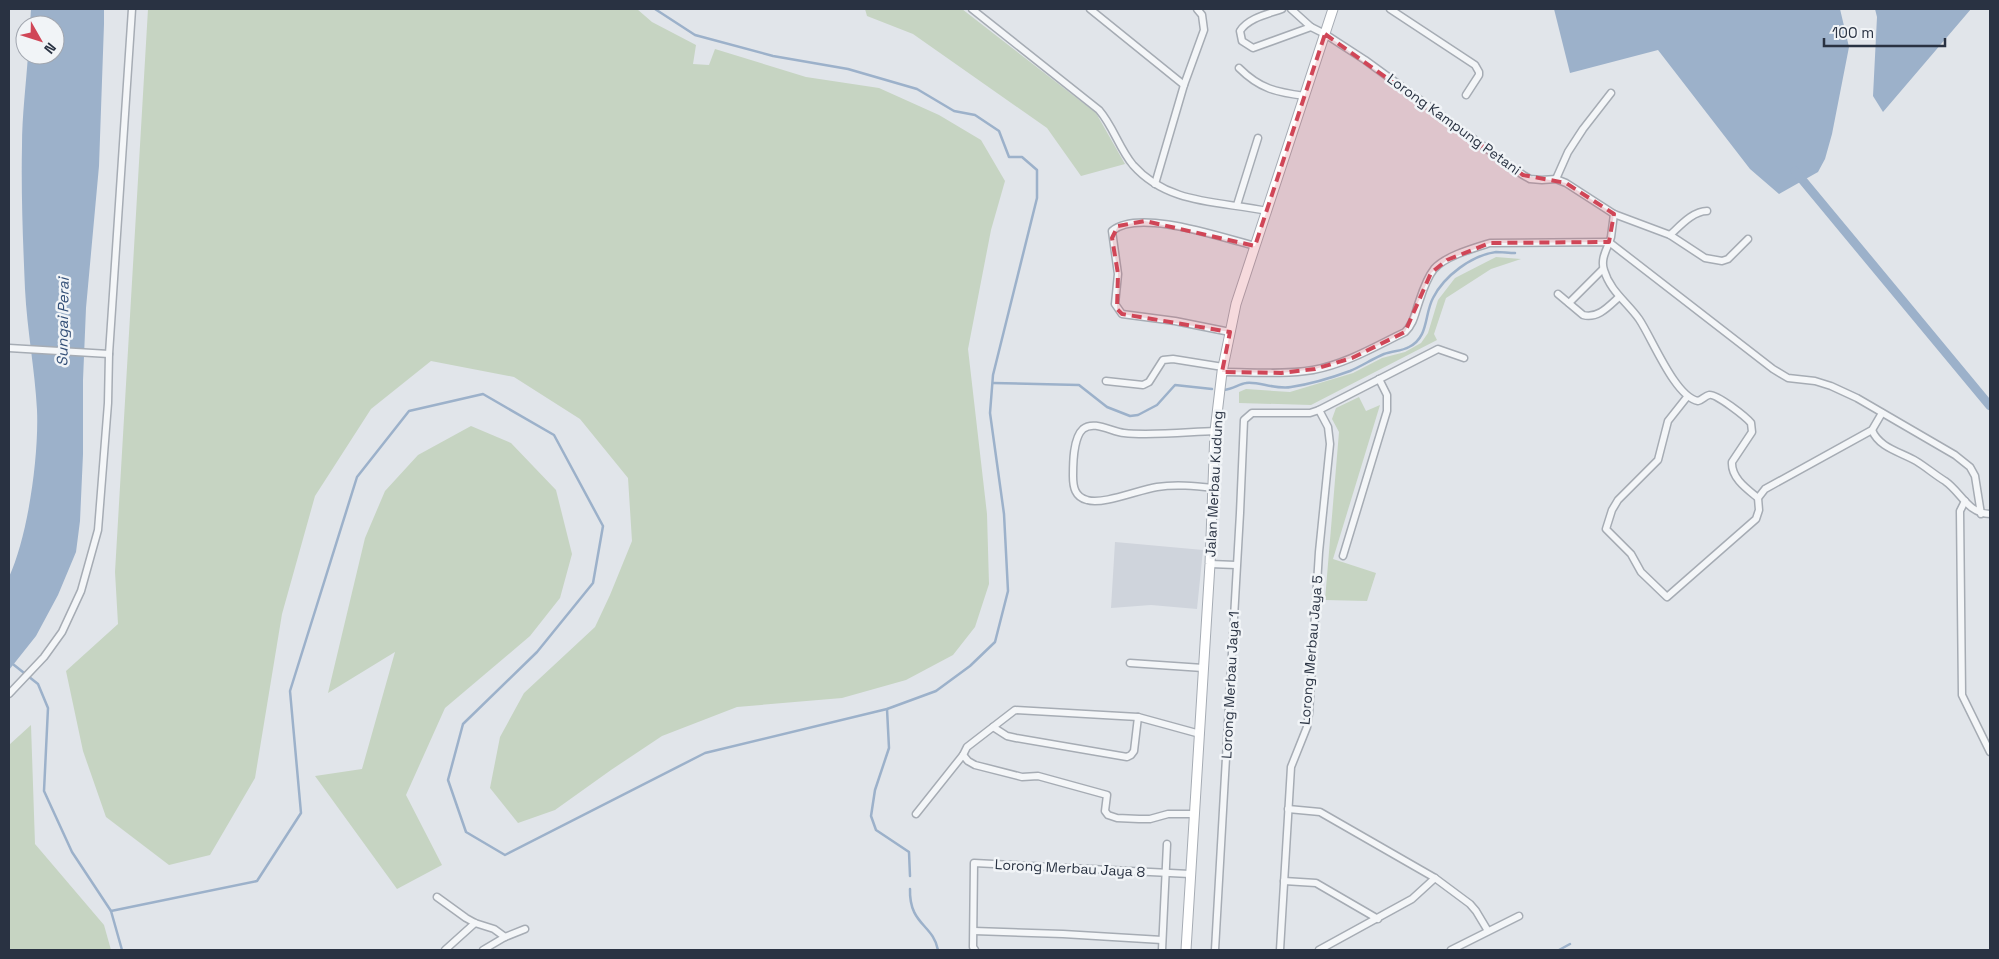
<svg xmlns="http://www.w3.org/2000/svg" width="1999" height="959" viewBox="0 0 1999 959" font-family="'Space Grotesk',sans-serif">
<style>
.built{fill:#cfd4dc}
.green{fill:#c6d4c2}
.water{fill:#9cb1ca}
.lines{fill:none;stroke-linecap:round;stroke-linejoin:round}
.stream{stroke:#9cb1ca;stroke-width:2.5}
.canal{stroke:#9cb1ca;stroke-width:9}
.minor-casing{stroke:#a6acb4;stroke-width:9}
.secondary-casing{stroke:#a6acb4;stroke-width:11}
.minor{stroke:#f4f6f8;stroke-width:6}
.secondary{stroke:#fff;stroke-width:9}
.marked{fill:#d04657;fill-opacity:0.2;stroke:#d04657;stroke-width:4;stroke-dasharray:10 6;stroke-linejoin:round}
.labels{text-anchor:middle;stroke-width:5;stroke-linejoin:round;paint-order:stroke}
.street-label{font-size:14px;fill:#293242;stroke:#f1f4f7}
.water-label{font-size:15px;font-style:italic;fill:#334f77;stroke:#f1f4f7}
</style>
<rect width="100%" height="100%" fill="#e1e5ea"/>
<polygon class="built" points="1115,542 1203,550 1197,609 1151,605 1111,608"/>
<g class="green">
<polygon points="148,9 637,9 652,22 696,45 693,64 709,65 715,49 806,77 879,88 939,115 981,140 1005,181 991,230 968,349 987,514 989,584 975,627 953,655 906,680 842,698 737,707 662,736 611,770 555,810 518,823 490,788 500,737 524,693 595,627 610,595 632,541 628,478 580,419 514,377 431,361 371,409 315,496 282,614 255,778 210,855 169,865 106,817 83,751 66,671 118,624 115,572"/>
<polygon points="865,9 962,9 1096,113 1125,164 1081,176 1047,128 913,34 867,16"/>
<polygon points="1496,257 1521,259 1491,269 1446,298 1434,334 1437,340 1311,405 1239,403 1239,392 1246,389 1290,392 1353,373 1382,358 1405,352 1421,343 1428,333 1438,300 1455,278"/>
<polygon points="1359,397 1366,411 1380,405 1333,559 1376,573 1367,601 1325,600 1339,432 1332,419 1336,408"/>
<polygon points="471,426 511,443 556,490 572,554 560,598 530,636 445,708 406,795 442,865 397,889 315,776 362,769 395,652 328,693 365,538 385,491 418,455"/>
<polygon points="31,725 35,844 104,925 111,950 9,950 9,745"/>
</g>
<g class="water">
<path d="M31,9H104V24L99,166L86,308L83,380V454L80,521L76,552L58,595L36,636L9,670V577C28,536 39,456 37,410C35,370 27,330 25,289C23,242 21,193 22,146C22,116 26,85 28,55H55V25H30Z"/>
<polygon points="1554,9 1840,9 1849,47 1832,134 1825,159 1818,172 1779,194 1750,169 1658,50 1570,73"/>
<polygon points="1875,9 1971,9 1883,112 1873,96 1877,17"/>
</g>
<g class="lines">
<g class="stream">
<polyline points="993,383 1079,385 1107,407 1130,416 1138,415 1157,405 1175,385 1212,389"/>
<path d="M1224,390C1233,389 1239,384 1246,383C1258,381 1276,390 1291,387C1311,384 1331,378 1350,371C1362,366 1372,359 1384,354C1392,351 1402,351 1409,347C1429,337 1424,315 1433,298C1444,276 1472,255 1496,252C1502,252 1509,253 1515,253"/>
<polyline points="9,661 38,684 48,708 44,791 72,852 111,911"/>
<polyline points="887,709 889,748 875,790 871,816 876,830 909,852 910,876"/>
<path d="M910,889C909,925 933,924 938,950"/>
<polyline points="122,950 111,911 257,881 301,813 290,691 357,477 409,411 483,394 554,435 603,526 593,583 537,652 463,724 448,780 466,832 505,855 705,753 887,709 936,691 970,666 995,642 1008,591 1004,514 990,413 993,375 1037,198 1037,170 1022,157 1009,157 999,131 975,115 954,111 917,89 848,69 773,56 695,35 655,9"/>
<polyline points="1559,950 1570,944"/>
</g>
<polyline class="canal" points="1795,171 1990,406"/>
<g class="minor-casing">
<g id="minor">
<path d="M972,9L1099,110C1113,126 1119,148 1133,165C1168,205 1220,201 1267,211"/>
<polyline points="1090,9 1184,85"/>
<path d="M1282,9C1268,14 1248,18 1240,31L1242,41L1253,48L1311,27"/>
<polyline points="1291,9 1311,27 1325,34 1365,60 1523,175 1530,179 1542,180 1556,179 1566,183 1614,214 1670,235 1705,258 1722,261 1728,259 1748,239"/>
<polyline points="1390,9 1475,65 1479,72 1479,75 1466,95"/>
<path d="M1239,68C1260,89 1276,92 1305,96"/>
<polyline points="1556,179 1568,152 1583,129 1611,93"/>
<polyline points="1155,184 1184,85 1204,30 1202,15 1197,9"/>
<polyline points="1237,205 1258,138"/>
<path d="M1614,214C1613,222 1612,229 1611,237C1608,248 1600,258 1604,270C1610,291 1627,302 1639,319C1652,338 1675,397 1698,401C1702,400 1705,396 1709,395C1716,393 1746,417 1751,423L1752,432L1732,462C1731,478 1747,489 1758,498"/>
<path d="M1670,235C1680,226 1693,211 1707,211"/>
<path d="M1558,294L1583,315C1598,319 1609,306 1619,297"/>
<polyline points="1569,303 1603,269"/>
<path d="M1230,332L1175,321L1122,314L1115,304L1118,274L1112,231C1139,208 1223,238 1255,246"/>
<polyline points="9,348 109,354"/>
<path d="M1222,372C1252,372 1283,375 1313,370C1346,364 1376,346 1405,332C1413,325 1415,314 1418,305C1422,293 1426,279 1434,269C1445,256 1474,248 1490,243L1609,242L1773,369L1788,378L1815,381L1831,386L1857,398L1955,455L1970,467L1975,476L1981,514"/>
<polyline points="1106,381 1143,385 1149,382 1163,360 1173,359 1223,367"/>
<polyline points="1687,397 1668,421 1658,460 1618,500 1612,510 1606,529 1631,554 1641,572 1667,597 1756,519 1759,510 1758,498 1765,489 1872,430 1882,413"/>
<path d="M1872,430C1879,448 1901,452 1916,461C1926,467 1935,475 1945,481C1961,492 1968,514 1990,514"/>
<path d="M1214,488C1195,486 1176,484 1157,487C1138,490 1103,505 1087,500C1075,497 1073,487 1073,476C1073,463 1073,438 1083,429C1094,420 1112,432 1124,433C1150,436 1187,432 1215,431"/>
<polyline points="1965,501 1960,511 1962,695 1990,752"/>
<polyline points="1343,556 1387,411 1387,395 1379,379"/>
<polyline points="1210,564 1236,565"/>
<polyline points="1130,663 1203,668"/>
<polyline points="9,694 44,657 62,632 81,591 98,530 108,403 109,354 132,9"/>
<polyline points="993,727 1007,736 1016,738 1127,757 1131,755 1134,751 1138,717"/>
<polyline points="963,755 968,761 975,765 1022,777 1038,776 1107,795 1105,811 1108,815 1117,818 1139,819 1150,819 1168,814 1194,814"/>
<polyline points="1288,809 1320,812 1435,878 1470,904 1476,911 1488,931"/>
<polyline points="916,814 963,755 967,747 1015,710 1138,717 1200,734"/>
<polyline points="1284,881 1316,883 1378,919"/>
<polyline points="437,897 466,918 475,923 494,929 505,937"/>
<polyline points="974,931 1063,934 1162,940"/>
<polyline points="445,950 475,923"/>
<polyline points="483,950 505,937 525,929"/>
<polyline points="975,950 973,947 974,863 1190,874"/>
<polyline points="1162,950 1167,844"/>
<polyline points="1215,950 1240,513 1244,420 1252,413 1310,413 1319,410 1438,349 1464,358"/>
<polyline points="1280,950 1291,767 1307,727 1309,713 1319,552 1330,444 1328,427 1319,410"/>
<polyline points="1319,950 1412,899 1435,878"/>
<polyline points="1451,950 1519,916"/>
</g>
</g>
<g class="secondary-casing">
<polyline id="secondary" points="1186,950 1210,564 1215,431 1222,372 1236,304 1333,9"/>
</g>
<use href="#minor" class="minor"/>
<use href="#secondary" class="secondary"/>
</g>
<path class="marked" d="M1325,34L1523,175L1566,183L1614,214L1609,242L1490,243L1447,260L1431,273L1405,332L1352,358L1315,369L1281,373L1222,372L1230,332L1122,314L1117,309L1118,274L1112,238L1118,226L1145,221L1255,246Z"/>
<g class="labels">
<g class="street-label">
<text transform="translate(1454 124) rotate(36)" y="5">Lorong Kampung Petani</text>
<text transform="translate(1214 484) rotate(-87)" y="5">Jalan Merbau Kudung</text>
<text transform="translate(1311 650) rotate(-85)" y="5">Lorong Merbau Jaya 5</text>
<text transform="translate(1230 685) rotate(-87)" y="5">Lorong Merbau Jaya 1</text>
<text transform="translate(1070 868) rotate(3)" y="5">Lorong Merbau Jaya 8</text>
</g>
<g class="water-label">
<text transform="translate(63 322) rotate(-89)" y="5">Sungai Perai</text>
</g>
</g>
<rect width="1999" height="959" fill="none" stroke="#293242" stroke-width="20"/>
<g transform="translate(40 40) rotate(129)"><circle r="24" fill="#f1f4f7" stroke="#a1a6af"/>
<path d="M0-4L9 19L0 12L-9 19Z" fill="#d04657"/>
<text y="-8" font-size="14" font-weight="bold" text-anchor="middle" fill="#293242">N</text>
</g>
<path d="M1824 38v8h121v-8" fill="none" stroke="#293242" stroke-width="2.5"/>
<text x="1832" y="38" font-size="15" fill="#293242" stroke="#f1f4f7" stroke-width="4" paint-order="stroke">100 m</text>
</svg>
